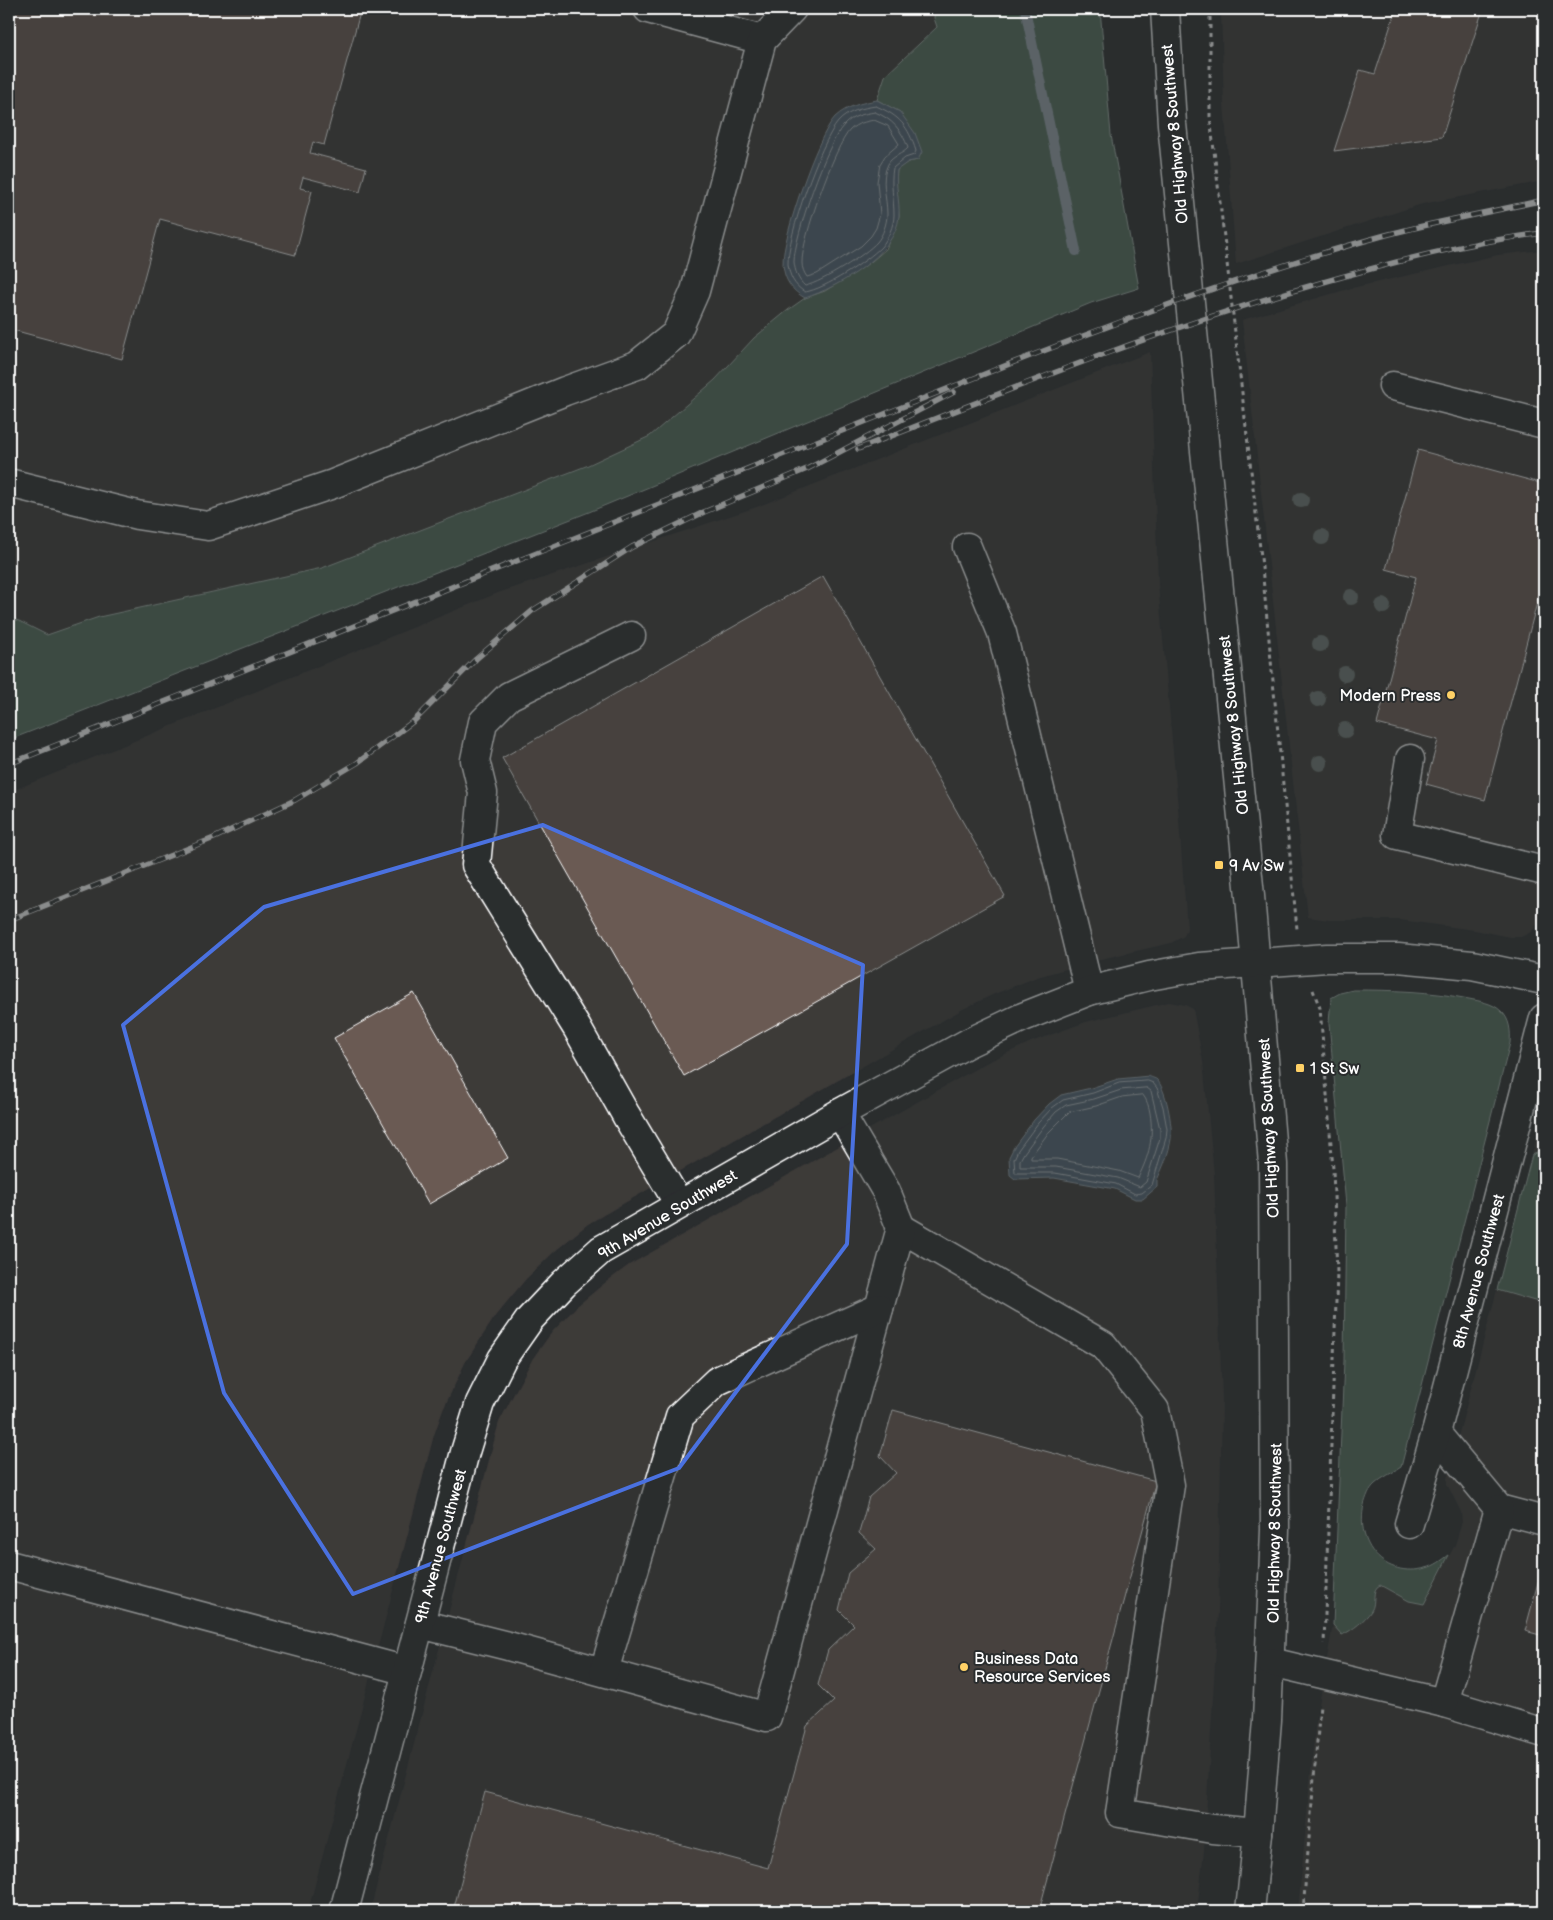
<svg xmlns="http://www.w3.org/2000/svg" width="1553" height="1920" font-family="'Balsamiq Sans',sans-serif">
<rect width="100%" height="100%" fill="#2a2d2e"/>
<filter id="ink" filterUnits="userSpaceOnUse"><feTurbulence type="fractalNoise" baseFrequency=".02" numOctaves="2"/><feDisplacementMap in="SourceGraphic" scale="10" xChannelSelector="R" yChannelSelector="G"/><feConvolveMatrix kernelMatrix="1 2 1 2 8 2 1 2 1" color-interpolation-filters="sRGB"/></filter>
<g filter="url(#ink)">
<g fill="#3d3a39">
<polygon points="9,9 935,9 934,18 937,26 885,76 877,100 856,104 834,118 824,135 800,190 796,293 805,298 754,338 715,380 650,437 586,466 322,568 99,617 47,635 19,621 9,618"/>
<polygon points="1221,9 1544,9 1544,181 1422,204 1236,264 1224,102"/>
<polygon points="1544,250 1544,904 1539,922 1531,932 1521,937 1511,937 1475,930 1400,920 1329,920 1308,917 1242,320 1352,288 1498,255"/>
<polygon points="1150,352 1158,584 1178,808 1187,929 1184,936 1171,943 1105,958 1037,977 992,995 961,1010 588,1224 554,1252 526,1279 496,1315 465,1363 443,1410 434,1435 308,1911 9,1911 9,792 498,593 754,508"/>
<polygon points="1169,1002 1185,1005 1193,1009 1203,1062 1214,1175 1222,1400 1218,1612 1204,1850 1197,1911 370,1911 499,1422 533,1358 552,1332 577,1306 606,1282 629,1265 986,1063 1031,1042 1086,1022"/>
<polygon points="1544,1108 1544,1150 1532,1155"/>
<polygon points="1497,1290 1538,1302 1544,1302 1544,1911 1298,1911 1315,1728 1333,1625 1342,1635 1374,1601 1374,1591 1376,1587 1381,1585 1409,1601 1424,1604 1455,1545 1462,1522 1461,1512 1447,1484 1447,1479"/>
</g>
<g fill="#526d5c" stroke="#a8b6ae">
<polygon points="935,9 1100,9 1111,135 1139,288 1091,303 589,512 9,740 9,618 19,621 47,635 99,617 322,568 586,466 650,436 715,380 754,338 788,310 805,298 825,291 872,261 886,249 899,216 896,181 897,169 908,162 918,160 900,112 877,100 885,76 937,27 934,18"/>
<path d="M 1353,990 C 1392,990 1430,991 1469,999 C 1479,1001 1493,1003 1501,1011 C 1510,1019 1511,1032 1510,1043 L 1401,1467 C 1393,1473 1382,1477 1375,1484 C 1369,1489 1366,1498 1364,1505 C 1355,1544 1384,1579 1426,1568 C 1435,1566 1442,1560 1449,1555 L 1424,1604 L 1409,1601 L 1380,1585 C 1370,1590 1377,1602 1371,1611 C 1365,1620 1353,1630 1342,1635 L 1333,1625 L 1344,1361 L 1346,1205 L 1329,1023 L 1331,998 L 1340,993 Z"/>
<polygon points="1544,1150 1544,1302 1538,1302 1497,1290 1532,1155"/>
</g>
<g fill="#526575" stroke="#97a3ac">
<path d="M 877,100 L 900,112 L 915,133 L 922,152 L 918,160 L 908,162 L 897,170 C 895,187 900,200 899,216 C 896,255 838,287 805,298 C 792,291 784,280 783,264 C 782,238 817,136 835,117 C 847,106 861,103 877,100 Z"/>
<path d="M 1149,1076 C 1150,1077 1156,1079 1156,1079 C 1166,1087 1173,1127 1171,1139 C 1169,1153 1163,1167 1157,1180 L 1157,1187 L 1143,1199 L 1135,1199 L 1115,1189 L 1054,1178 L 1015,1179 L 1010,1175 L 1009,1157 L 1014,1147 L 1034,1120 L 1049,1104 L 1061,1095 L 1091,1088 L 1118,1079 Z"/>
</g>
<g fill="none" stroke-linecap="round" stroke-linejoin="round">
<g stroke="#bac1c8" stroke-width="1">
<path d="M 876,106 C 900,116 908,126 916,151 L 914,155 L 905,158 L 893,168 C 890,184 894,199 894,215 C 894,225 888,239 881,247 C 866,262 825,289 805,292 C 794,286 789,275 788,264 C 787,237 820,143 838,122 C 848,111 862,108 876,106 Z"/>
<path d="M 875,112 C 892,119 902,130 908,148 C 903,154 892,156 888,164 C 880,179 887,198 887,214 C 887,223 883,235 877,242 C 865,255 823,282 805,286 C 798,280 795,271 794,262 C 794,237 827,142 844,125 C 852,116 863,114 875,112 Z"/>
<path d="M 874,120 L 888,126 L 899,144 L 885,156 L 880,164 L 877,182 L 880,214 L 876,228 L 871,236 L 861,246 L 817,274 L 807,277 C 804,273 802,268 802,263 C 801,241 835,145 850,130 C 857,123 865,122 874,120 Z"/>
<polygon points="1148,1081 1153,1083 1157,1088 1163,1107 1167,1129 1166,1138 1152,1185 1142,1193 1135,1194 1116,1184 1055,1173 1015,1173 1014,1159 1018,1150 1038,1123 1052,1108 1063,1100 1093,1093 1119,1083"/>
<polygon points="1147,1088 1151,1091 1160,1129 1160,1138 1146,1182 1140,1187 1118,1178 1056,1167 1020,1167 1020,1160 1024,1153 1043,1127 1056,1112 1066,1105 1094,1099 1121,1090"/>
<path d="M 1143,1095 C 1147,1100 1149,1107 1150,1113 C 1154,1138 1149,1156 1138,1178 L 1119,1171 L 1057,1159 L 1031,1159 L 1031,1156 L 1049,1132 L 1069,1112 L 1096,1106 L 1122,1097 Z"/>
</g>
<polyline stroke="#97a3ac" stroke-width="10" points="1025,9 1076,251"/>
</g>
<g fill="#6a5a52" stroke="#fff">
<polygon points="9,9 361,9 324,145 313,142 310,153 366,168 360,192 303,177 300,188 312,191 295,255 160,219 122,359 9,329"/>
<polygon points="1396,9 1483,9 1442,137 1334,151 1360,70 1375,74"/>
<polygon points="1418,450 1544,484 1544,576 1485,800 1426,784 1438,740 1377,724 1416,577 1386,569"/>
<polygon points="823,576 1005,896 684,1076 502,758"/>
<polygon points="414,993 508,1158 429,1204 334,1038"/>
<polygon points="893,1410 1156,1481 1039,1911 453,1911 485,1792 768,1868 807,1726 834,1701 818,1685 828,1650 854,1625 839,1610 848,1573 876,1549 859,1533 869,1497 896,1473 880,1456"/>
<polygon points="1544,1458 1544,1483 1538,1482"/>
<polygon points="1544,1560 1544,1636 1525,1631"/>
</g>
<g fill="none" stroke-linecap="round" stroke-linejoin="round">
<defs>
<g id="minor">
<polyline points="648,9 762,40"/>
<polyline points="1165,9 1172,124 1250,896 1273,1164 1275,1530 1267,1720 1258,1833 1250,1911"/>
<polyline points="1393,386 1544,424"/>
<polyline points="9,483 137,515 208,526 333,484 565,391 637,365 676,334 695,291 762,40 792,9"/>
<polyline points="967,547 1002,633 1089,991"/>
<polyline points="631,636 509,696 483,722 475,760 483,793 476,865 577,1028 626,1115 679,1204"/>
<polyline points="1410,759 1397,835 1544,871"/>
<polyline points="901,1228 1103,1345 1155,1410 1170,1485 1120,1813 1213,1829 1258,1833"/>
<polyline points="1436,1433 1499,1509 1544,1521"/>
<polyline points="1409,1524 1436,1433 1544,1018"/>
<polyline points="9,1565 407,1671"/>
<polyline points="420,1624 508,1646 767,1717 901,1228 886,1191 840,1113"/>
<polyline points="1271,1662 1444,1703 1544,1733"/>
<polyline points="604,1671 680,1416 717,1381 879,1308"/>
<polyline points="1444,1703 1499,1509"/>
<polyline points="344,1911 465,1452 480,1403 502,1359 530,1319 564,1283 601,1250 840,1113 968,1043 1023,1017 1089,991 1149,976 1199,967 1327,958 1398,958 1472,965 1544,980"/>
</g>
</defs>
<use href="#minor" stroke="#fff" stroke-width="31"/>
<g stroke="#fff" stroke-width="3" stroke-dasharray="4 4" stroke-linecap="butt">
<polyline points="1210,9 1210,116 1261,557 1297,929"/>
<polyline points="1313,990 1320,1008 1333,1169 1337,1273 1324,1644"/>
<polyline points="1303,1911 1320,1705"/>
</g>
<use href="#minor" stroke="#2a2d2e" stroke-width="28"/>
<defs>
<g id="rail">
<path d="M 858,449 C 1011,389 1162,328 1320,283 C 1394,262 1468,242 1544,233"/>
<path d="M 9,764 L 1012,363 C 1134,316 1256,271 1382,236 C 1435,222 1490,212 1544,200"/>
<polyline points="9,920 214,838 295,800 357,763 415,720 476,659 532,611 632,547 704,512 807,469 954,392"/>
</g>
</defs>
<use href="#rail" stroke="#fff" stroke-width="5.5"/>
<use href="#rail" stroke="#2a2d2e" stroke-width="4" stroke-dasharray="11" stroke-linecap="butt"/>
</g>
<g fill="#6f7874">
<circle cx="1301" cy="500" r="8"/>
<circle cx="1322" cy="537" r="8"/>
<circle cx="1351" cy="597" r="8"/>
<circle cx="1383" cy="606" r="8"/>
<circle cx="1320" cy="644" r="8"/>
<circle cx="1345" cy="674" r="8"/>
<circle cx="1318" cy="699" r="8"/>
<circle cx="1345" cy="730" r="8"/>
<circle cx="1320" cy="763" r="8"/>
</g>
</g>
<path d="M0 0H1553V1920H0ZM 543,825 L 863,965 L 847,1244 L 679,1468 L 353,1594 L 224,1393 L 123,1025 L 264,907 Z" fill="#2a2d2e" fill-opacity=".55" fill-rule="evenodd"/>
<path fill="none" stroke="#4a71e0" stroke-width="4" stroke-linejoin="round" d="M 543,825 L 863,965 L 847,1244 L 679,1468 L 353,1594 L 224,1393 L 123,1025 L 264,907 Z"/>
<g fill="#ffd166" stroke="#2a2d2e" stroke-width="2">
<circle cx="1451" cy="695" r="5"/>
<rect x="1214" y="860" width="10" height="10" rx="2.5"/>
<rect x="1295" y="1063" width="10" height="10" rx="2.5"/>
<circle cx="964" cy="1667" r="5"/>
</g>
<g text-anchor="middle" stroke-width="4" stroke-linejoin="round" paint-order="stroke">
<g font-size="16" fill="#fff" stroke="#2a2d2e">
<text transform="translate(1174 134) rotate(-95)" y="6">Old Highway 8 Southwest</text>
<text transform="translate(1233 725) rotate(-96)" y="6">Old Highway 8 Southwest</text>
<text transform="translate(1268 1128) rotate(-93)" y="6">Old Highway 8 Southwest</text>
<text transform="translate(667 1214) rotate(-31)" y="6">9th Avenue Southwest</text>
<text transform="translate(1478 1271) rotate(-75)" y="6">8th Avenue Southwest</text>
<text transform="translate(1274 1533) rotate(-89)" y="6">Old Highway 8 Southwest</text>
<text transform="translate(440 1546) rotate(-75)" y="6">9th Avenue Southwest</text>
</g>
<g font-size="16" fill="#fff" stroke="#2a2d2e" text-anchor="start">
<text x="1441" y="701" text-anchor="end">Modern Press</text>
<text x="1229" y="871">9 Av Sw</text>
<text x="1310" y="1074">1 St Sw</text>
<text x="974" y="1664">Business Data<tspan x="974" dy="18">Resource Services</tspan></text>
</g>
</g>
<rect width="1553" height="1920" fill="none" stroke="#2a2d2e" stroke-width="30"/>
<rect x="15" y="15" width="1523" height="1890" fill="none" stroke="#fff" stroke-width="2" filter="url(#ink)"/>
</svg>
